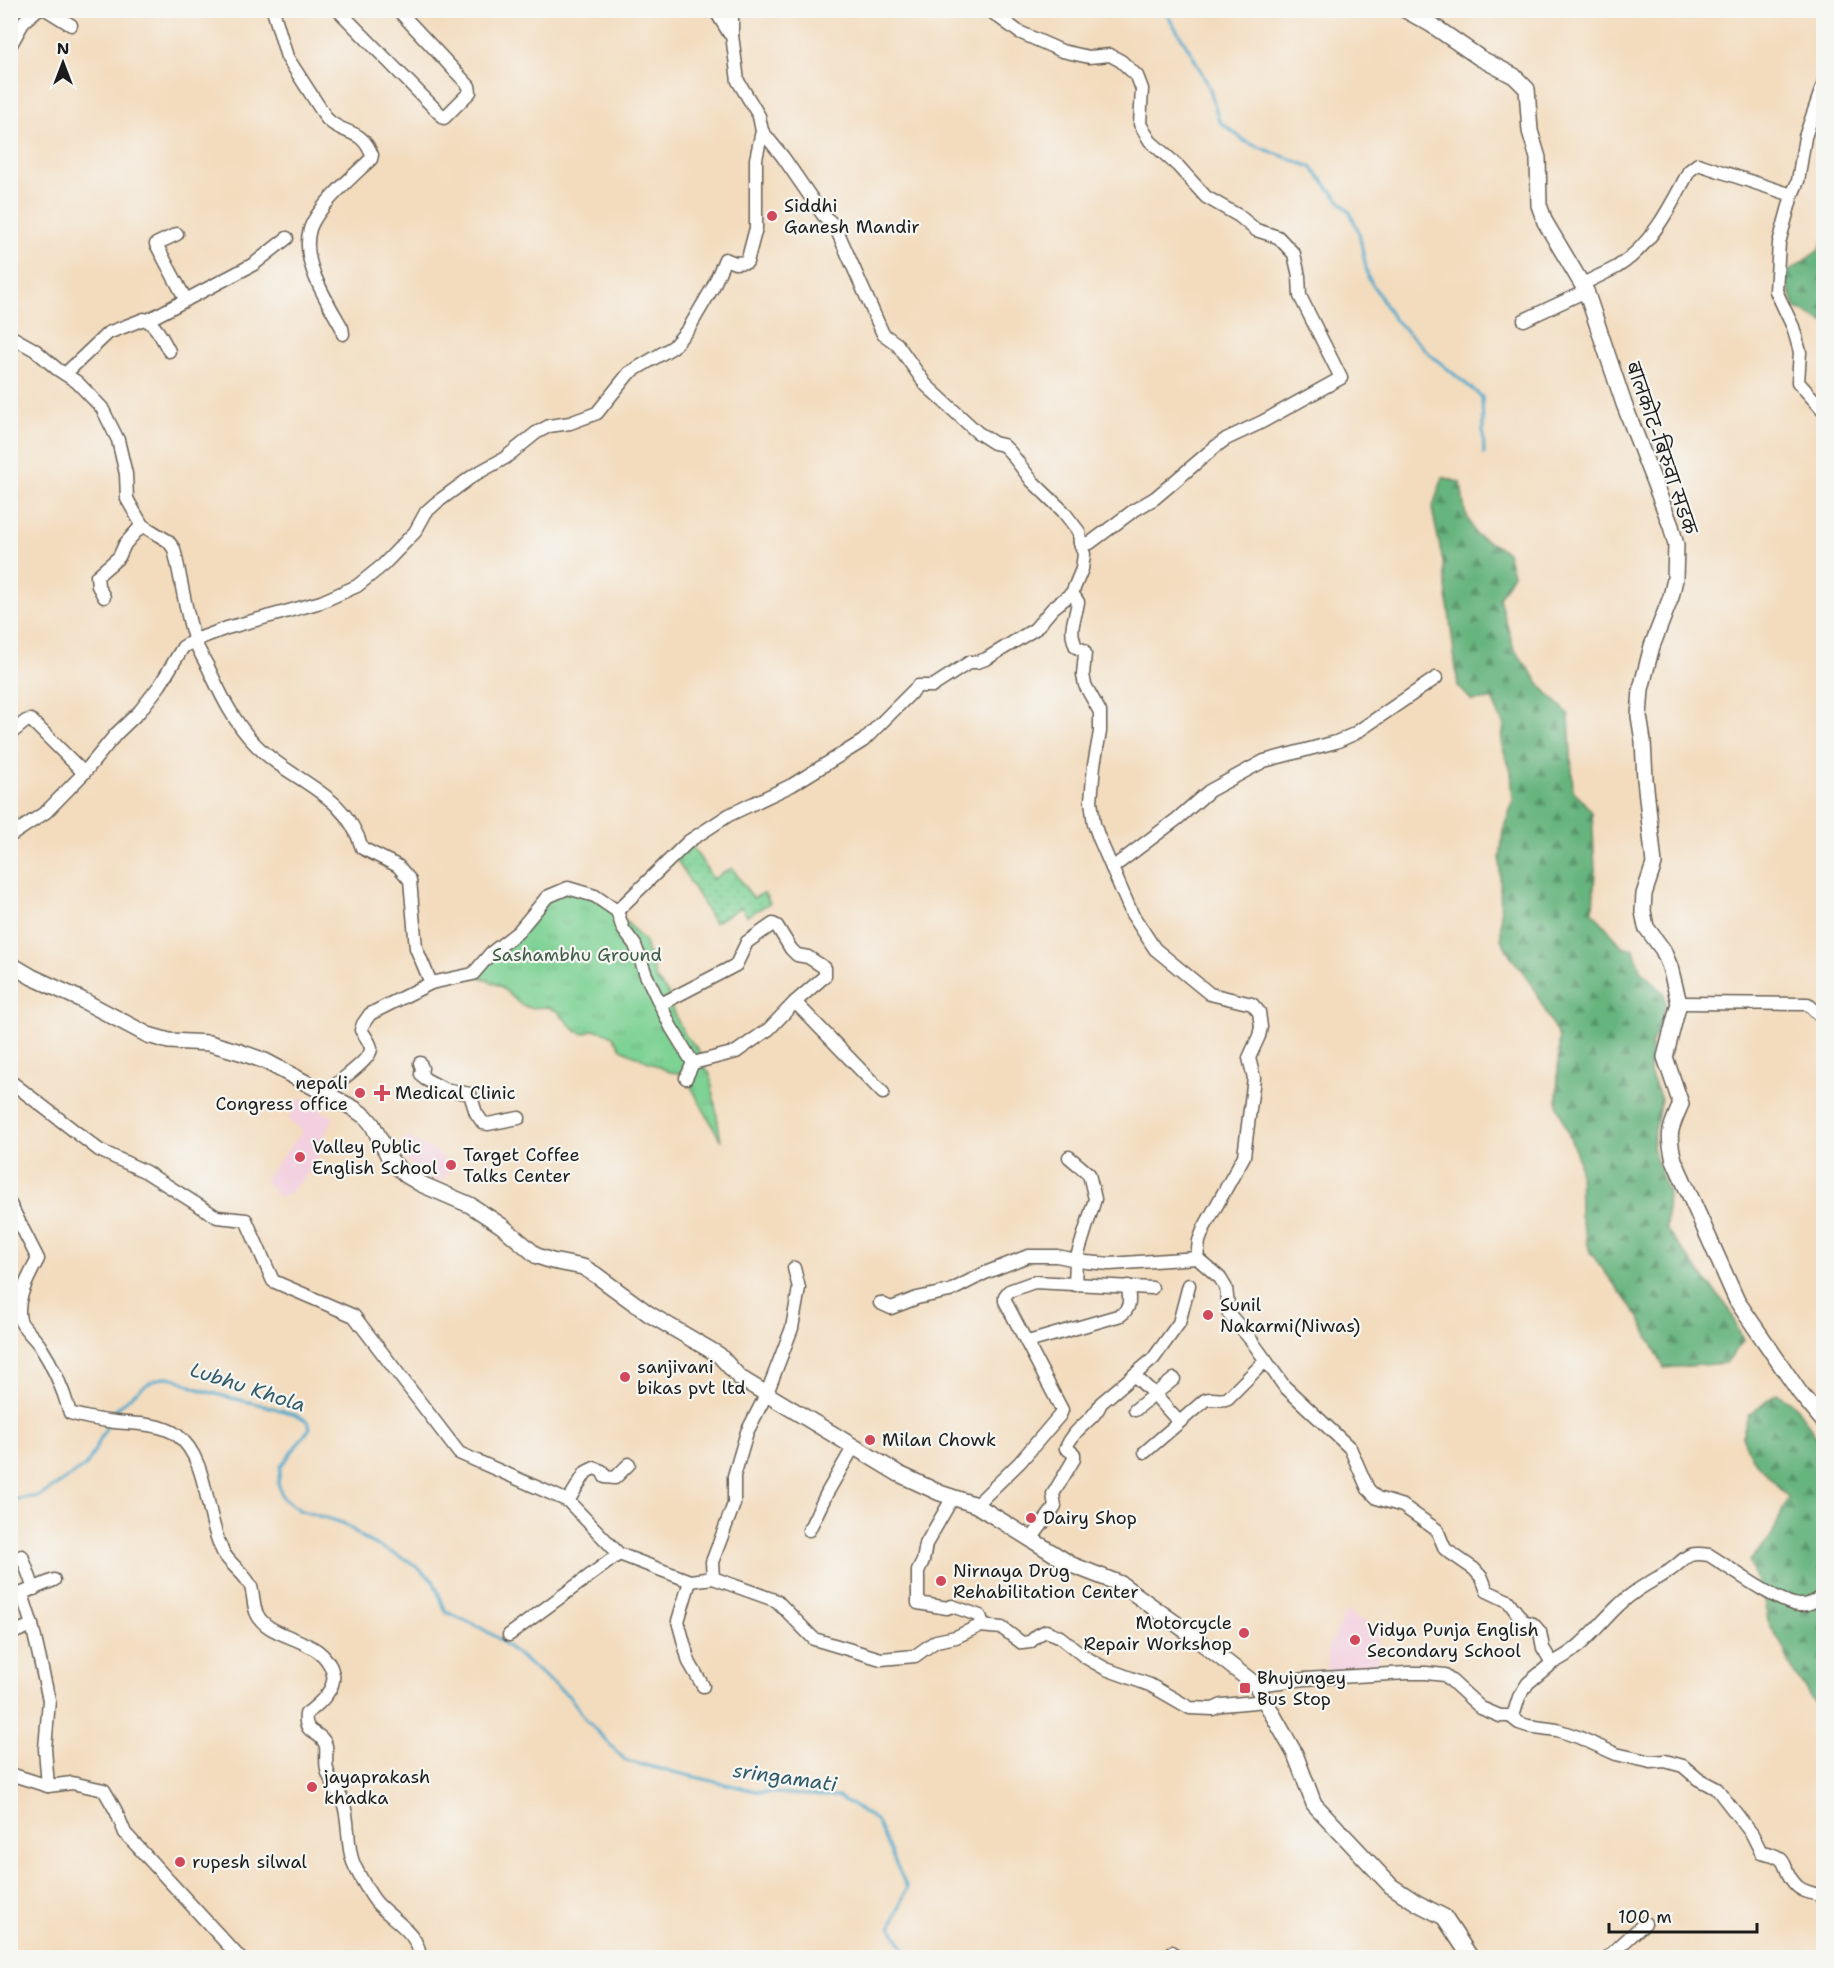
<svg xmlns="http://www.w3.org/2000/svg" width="1834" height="1968" font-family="'Shantell Sans','Playpen Sans Deva',sans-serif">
<defs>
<pattern id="forest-firs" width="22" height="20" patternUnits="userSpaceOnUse" patternTransform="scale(1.5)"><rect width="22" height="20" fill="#66b47e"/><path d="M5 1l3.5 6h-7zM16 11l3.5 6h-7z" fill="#539266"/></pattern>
<pattern id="park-tufts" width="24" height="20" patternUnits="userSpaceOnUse" patternTransform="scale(1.5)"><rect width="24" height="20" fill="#7ed294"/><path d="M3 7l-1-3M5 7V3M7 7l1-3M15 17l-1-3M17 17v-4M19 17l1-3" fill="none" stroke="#6cb47f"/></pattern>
<pattern id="garden-dots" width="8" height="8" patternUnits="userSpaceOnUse" patternTransform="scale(1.5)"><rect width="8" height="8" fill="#7ed294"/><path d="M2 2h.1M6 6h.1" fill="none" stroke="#6cb47f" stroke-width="1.8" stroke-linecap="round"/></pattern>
</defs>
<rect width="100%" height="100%" fill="#f6f6f2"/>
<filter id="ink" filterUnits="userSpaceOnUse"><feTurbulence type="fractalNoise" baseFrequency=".0167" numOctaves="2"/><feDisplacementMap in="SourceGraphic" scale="12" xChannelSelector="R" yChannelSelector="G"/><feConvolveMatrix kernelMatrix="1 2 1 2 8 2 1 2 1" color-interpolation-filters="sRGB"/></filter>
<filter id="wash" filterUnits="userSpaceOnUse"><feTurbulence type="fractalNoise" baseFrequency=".008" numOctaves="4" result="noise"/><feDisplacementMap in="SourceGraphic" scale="24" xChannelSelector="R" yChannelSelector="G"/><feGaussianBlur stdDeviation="1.35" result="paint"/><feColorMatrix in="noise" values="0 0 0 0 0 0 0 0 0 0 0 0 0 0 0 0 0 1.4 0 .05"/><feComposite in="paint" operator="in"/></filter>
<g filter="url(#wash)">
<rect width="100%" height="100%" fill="#f3dcbe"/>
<g fill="#f3cfdf">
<polygon points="300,1098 334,1118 322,1139 324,1144 311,1170 288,1194 279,1198 264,1180 303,1131 288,1120"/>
<polygon points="407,1137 438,1153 452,1169 440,1182 416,1169 395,1151"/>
<polygon points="1346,1611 1378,1630 1378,1661 1382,1674 1327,1672 1328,1650"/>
</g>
<g fill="url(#forest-firs)" stroke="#41684d" stroke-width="1.5">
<polygon points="1823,240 1824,322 1823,322 1795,307 1784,275 1819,250"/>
<polygon points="1443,477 1461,483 1465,512 1476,535 1507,552 1513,574 1499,598 1514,649 1542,687 1569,715 1573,790 1592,812 1595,870 1593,912 1622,946 1634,949 1640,970 1664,993 1666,1005 1663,1017 1651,1045 1650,1073 1661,1099 1652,1147 1668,1193 1666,1229 1700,1273 1730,1310 1743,1341 1726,1363 1664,1368 1638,1316 1590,1252 1580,1215 1579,1161 1557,1104 1559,1038 1531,983 1510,955 1501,939 1500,861 1503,830 1513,802 1511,771 1501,743 1504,726 1492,699 1472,701 1458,686 1443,562 1432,509"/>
<polygon points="1777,1393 1795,1405 1823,1446 1823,1718 1816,1705 1794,1673 1780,1641 1769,1625 1764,1601 1749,1562 1772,1536 1788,1497 1751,1457 1742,1436 1748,1416"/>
</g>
<polygon fill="url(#park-tufts)" stroke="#4d7758" stroke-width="1.5" points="568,888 613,907 645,942 647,951 652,959 655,978 671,997 672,1009 685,1035 696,1047 702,1057 705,1068 710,1074 721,1141 686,1078 678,1073 670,1072 621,1049 613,1036 602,1031 593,1030 584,1034 576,1031 557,1011 547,1007 530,1008 520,1004 500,986 473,974 547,897"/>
<polygon fill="url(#garden-dots)" stroke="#4d7758" stroke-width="1.5" points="689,841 713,879 732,868 753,898 764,893 770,903 747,916 741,907 714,923 674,855"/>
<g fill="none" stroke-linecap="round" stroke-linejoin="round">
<g stroke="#4ca7ca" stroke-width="3">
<polyline points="1164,10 1192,54 1210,89 1219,121 1246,142 1311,167 1351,214 1359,233 1368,277 1393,318 1433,357 1482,397 1484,454"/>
<path d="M 110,1417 L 111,1414 C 127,1401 145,1379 168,1377 C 176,1377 186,1384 193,1387 C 231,1401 273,1403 308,1421 L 310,1428 L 281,1466 L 278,1483 L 283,1498 L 299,1510 L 343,1523 L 368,1541 L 409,1561 L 433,1580 L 446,1612 L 476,1625 L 496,1637 L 570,1697 L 587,1721 L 626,1761 L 760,1792 L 839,1797 L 876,1820 L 907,1888 L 891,1927 L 911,1958"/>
<polyline points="10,1500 40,1496 87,1465 108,1424"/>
</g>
</g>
</g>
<g filter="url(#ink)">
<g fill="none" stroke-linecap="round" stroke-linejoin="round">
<defs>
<g id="minor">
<polyline points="47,10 71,25"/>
<path d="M 273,10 L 287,57 L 327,119 C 344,136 361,127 372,155 L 371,159 C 354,175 317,207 310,229 C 300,261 327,301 342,328 L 343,334"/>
<polyline points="338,10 444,118 470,92 469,86 398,10"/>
<polyline points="715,10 729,33 732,35"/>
<polyline points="10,46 24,21 37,10"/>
<polyline points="762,131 783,157 823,215 835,226 883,334 897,344 926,385 977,432 994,443 1003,445 1010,452 1032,481 1063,511 1079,532 1080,543"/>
<polyline points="1792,195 1779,243 1776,291 1793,327 1800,352 1798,382 1824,411"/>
<polyline points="177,234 156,244 186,300"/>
<path d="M 1583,284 C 1594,278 1606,273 1617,267 C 1651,246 1671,206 1689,171 L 1698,164 L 1792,195 L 1798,181 L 1805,137 L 1824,82"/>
<polyline points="148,320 254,264 287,238"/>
<polyline points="1524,320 1586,291"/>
<path d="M 10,336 L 35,350 L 57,369 L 77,382 L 102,408 L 118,440 L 126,474 L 127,499 L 142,525 L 168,541 L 174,549 C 181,578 185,609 194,638 C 197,648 203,658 208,667 C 221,695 234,723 256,745 C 293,783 345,791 362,848 L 398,866 L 410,880 L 416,948 L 431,983 L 370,1014 L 363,1024 L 361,1030 C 365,1036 370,1042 371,1048 C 372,1060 336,1082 327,1093"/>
<path d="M 65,374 L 108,333 L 144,319 C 156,324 163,340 169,351"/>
<path d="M 1072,593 L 1078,602 C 1075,621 1068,628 1076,647 L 1083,650 L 1085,653 L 1083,675 L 1085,685 L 1100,712 L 1100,732 L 1094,765 L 1091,801 L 1094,824 L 1099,838 L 1132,914 L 1155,949 L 1210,994 L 1252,1004 L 1259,1012 L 1261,1027 L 1259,1036 L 1249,1058 L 1254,1078 L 1244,1156 L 1204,1228 L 1199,1241 L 1197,1258 L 1220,1278 L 1226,1288 L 1229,1314 L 1251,1340 L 1284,1386 L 1350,1448 L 1368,1489 L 1377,1498 L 1403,1506 L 1437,1530 L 1445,1549 L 1474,1569 L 1482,1578 L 1487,1591 L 1508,1601 L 1523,1621 L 1533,1624 L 1540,1632 L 1543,1648 L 1552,1663 C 1581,1650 1597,1626 1619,1605 C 1634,1590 1651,1582 1669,1571 C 1687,1559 1684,1551 1709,1555 C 1729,1567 1779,1604 1799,1605 C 1808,1606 1817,1600 1824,1594"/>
<polyline points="104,597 98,586 97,576 119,557 125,544 142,525"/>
<polyline points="10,734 26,721 31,720 84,773"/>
<polyline points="10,836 46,812 84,773 116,734 139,712 160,685 183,647 195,640 227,628 321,602 357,586 383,565 415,532 426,512 436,503 474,475 505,458 536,433 549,426 570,423 597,413 629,373 673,347 689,328 713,287 725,259 735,263 747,262 756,228 756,159 762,131 759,116 738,81 732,35 732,10"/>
<polyline points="1112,868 1177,819 1209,791 1264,761 1336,742 1354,734 1436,678"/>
<polyline points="617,911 623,929 635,945 646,975 671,1027 693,1063 686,1078"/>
<polyline points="431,983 473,974 491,953 518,932 547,897 568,888 595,896 617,911 689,841 729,815 792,785 863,741 918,686 933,686 970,662 977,662 986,659 1035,629 1053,608 1072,593 1082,569 1084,554 1080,543 1090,543 1133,511 1155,498 1215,447 1226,439 1262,422 1341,378 1300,296 1299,276 1294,254 1278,237 1256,230 1239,216 1206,197 1178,166 1150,141 1140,124 1142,89 1137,76 1121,61 1110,55 1089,57 1062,51 1019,32 989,10"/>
<polyline points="795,1002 883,1093"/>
<polyline points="1679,1003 1808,1004 1824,1020"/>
<polyline points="661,1004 736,965 747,942 773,924 777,926 791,949 797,955 808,957 825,968 825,976 795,1002 769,1029 736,1052 693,1063"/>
<polyline points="420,1063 422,1068 421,1074 425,1079 444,1089 470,1094 476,1113 483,1123 488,1124 519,1118"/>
<polyline points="10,1081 99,1150 146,1172 217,1217 246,1220 273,1281 354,1316 459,1453 568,1501 619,1554 690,1581 713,1578 777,1601 814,1639 881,1659 915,1656 936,1641 956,1637 979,1626 1002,1628 1022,1643 1030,1642 1038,1635 1046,1631 1060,1637 1085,1657 1106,1669 1150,1685 1190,1708 1213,1709 1222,1705 1266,1701"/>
<polyline points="1069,1157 1089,1174 1095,1199 1076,1260 1075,1285"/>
<path d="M 10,1204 L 38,1259 C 29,1276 15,1300 20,1320 C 22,1327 36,1339 40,1346 C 54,1367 63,1389 70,1413 C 85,1418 99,1420 115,1422 C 133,1424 161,1423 177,1435 C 209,1459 205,1517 223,1552 C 230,1565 246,1574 251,1587 C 254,1596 253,1606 257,1614 C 269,1641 325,1636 333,1674 C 336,1689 318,1705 306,1714 C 303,1736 322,1730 326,1746 C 327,1754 325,1762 327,1769 C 329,1781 339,1791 343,1802 C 350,1821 346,1843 353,1862 C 357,1872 369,1893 376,1902 C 392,1920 419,1932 420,1958"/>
<polyline points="880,1303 891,1308 917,1298 950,1291 985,1273 1028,1256 1057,1256 1086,1262 1110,1264 1197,1258"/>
<path d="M 1028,1342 L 1121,1315 C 1132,1307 1129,1299 1128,1286"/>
<polyline points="1134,1375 1154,1394 1179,1422"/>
<polyline points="1135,1410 1174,1379"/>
<path d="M 1145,1452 L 1205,1400 C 1213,1397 1221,1402 1228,1398 L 1266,1360"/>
<polyline points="953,1497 926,1544 923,1561 918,1571 918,1603 947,1608 952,1606 980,1616 984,1626"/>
<polyline points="568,1501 586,1472 594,1468 602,1471 605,1477 615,1478 629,1464"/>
<polyline points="976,1505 1020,1462 1060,1415 1062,1410 1005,1301 1005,1296 1009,1291 1034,1282 1152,1288"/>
<polyline points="809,1530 827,1493 854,1446"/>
<path d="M 1031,1539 L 1055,1507 L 1053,1494 L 1074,1459 L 1074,1454 L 1066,1448 C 1075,1426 1094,1421 1101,1403 L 1153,1359 L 1179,1323 L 1189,1285"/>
<polyline points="10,1560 22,1556 34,1589"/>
<polyline points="713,1578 712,1562 734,1504 734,1476 747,1432 767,1393 792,1328 799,1288 794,1268"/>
<polyline points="690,1581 678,1621 689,1662 703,1686"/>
<polyline points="22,1594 32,1625 49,1700 45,1749 48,1786"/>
<polyline points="10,1598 54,1580"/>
<polyline points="10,1634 32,1625"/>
<polyline points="509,1635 619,1554"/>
<polyline points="1256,1685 1305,1679 1407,1673 1426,1673 1445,1675 1481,1708 1500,1716 1510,1716 1514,1713 1519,1697 1528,1683 1552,1663"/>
<path d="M 1510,1716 L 1519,1723 L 1528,1726 L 1557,1730 L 1578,1737 L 1616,1754 L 1651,1762 L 1665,1761 L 1683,1766 L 1698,1779 L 1717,1789 L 1752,1834 L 1761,1852 C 1795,1858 1778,1868 1797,1886 C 1803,1892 1815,1894 1824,1896"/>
<polyline points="10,1774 48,1786 72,1783 104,1790 116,1811 125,1833 240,1958"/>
<polyline points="1172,1952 1176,1958"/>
<polyline points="1607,1958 1645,1923"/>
</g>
<g id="major">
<path d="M 1405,10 L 1432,25 L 1480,58 L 1514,76 L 1527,89 L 1530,131 L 1538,158 L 1539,205 L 1545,222 L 1586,291 L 1624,404 L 1671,526 L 1676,545 L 1675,579 L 1671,597 L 1652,646 L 1641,689 L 1639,716 L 1643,741 L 1645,779 L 1654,864 L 1644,894 L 1643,911 L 1646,927 L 1663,950 L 1670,967 L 1679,1003 L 1665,1057 L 1681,1104 C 1670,1129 1667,1133 1674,1160 L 1737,1301 L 1800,1393 L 1824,1422"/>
<polyline points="10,964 32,977 80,999 148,1035 169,1041 209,1043 240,1052 265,1061 353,1108 366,1117 372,1124 391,1161 406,1175 421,1184 470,1205 502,1226 537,1256 552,1261 583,1267 596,1275 649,1314 719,1355 740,1378 899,1474 940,1493 976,1505 1072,1565 1121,1584 1189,1633 1256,1685 1295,1754 1314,1804 1391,1886 1417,1903 1444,1917 1471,1958"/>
</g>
</defs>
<use href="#minor" stroke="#675f55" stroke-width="15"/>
<use href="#major" stroke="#675f55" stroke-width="18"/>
<use href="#minor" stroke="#fff" stroke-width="12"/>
<use href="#major" stroke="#fff" stroke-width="15"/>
</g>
</g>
<g fill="#d1495b" stroke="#f6f6f2" stroke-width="2">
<circle cx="772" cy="216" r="6"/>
<circle cx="360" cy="1093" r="6"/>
<path d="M379 1084h6v6h6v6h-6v6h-6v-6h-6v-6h6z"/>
<circle cx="300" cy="1157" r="6"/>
<circle cx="451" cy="1165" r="6"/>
<circle cx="1208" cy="1315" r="6"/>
<circle cx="625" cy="1377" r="6"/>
<circle cx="870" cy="1440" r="6"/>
<circle cx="1031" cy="1518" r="6"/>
<circle cx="941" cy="1581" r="6"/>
<circle cx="1244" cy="1633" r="6"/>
<circle cx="1355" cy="1640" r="6"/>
<rect x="1239" y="1682" width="12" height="12" rx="3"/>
<circle cx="312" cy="1787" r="6"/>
<circle cx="180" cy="1862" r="6"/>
</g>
<g text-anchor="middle" stroke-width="4.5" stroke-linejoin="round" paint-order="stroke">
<g font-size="18" fill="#1c1c1c" stroke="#f6f6f2" text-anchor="start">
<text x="784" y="212">Siddhi<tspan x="784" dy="21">Ganesh Mandir</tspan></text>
<text x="348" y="1089" text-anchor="end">nepali<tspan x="348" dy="21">Congress office</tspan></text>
<text x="395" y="1099">Medical Clinic</text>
<text x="312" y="1153">Valley Public<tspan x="312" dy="21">English School</tspan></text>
<text x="463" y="1161">Target Coffee<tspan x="463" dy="21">Talks Center</tspan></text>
<text x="1220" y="1311">Sunil<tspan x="1220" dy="21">Nakarmi(Niwas)</tspan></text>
<text x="637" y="1373">sanjivani<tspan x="637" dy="21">bikas pvt ltd</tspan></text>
<text x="882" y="1446">Milan Chowk</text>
<text x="1043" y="1524">Dairy Shop</text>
<text x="953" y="1577">Nirnaya Drug<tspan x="953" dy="21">Rehabilitation Center</tspan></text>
<text x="1232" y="1629" text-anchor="end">Motorcycle<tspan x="1232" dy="21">Repair Workshop</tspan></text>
<text x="1367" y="1636">Vidya Punja English<tspan x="1367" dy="21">Secondary School</tspan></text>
<text x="1257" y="1684">Bhujungey<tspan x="1257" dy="21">Bus Stop</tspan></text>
<text x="324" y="1783">jayaprakash<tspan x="324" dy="21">khadka</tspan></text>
<text x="192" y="1868">rupesh silwal</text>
</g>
<g font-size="18" fill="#1c1c1c" stroke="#f6f6f2">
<text transform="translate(1661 448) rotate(71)" y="6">बालकोट-बिरुवा सडक</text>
</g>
<g font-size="18" fill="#3e5c46" stroke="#f6f6f2">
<text x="577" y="961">Sashambhu Ground</text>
</g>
<g font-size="20" font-style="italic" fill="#325b6a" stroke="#f6f6f2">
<text transform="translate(248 1387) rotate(18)" y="7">Lubhu Khola</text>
<text transform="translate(785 1777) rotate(8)" y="7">sringamati</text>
</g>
</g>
<rect width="1834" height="1968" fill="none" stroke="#f6f6f2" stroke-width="36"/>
<g transform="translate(63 63)" stroke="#f6f6f2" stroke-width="4.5" paint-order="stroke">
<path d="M0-4.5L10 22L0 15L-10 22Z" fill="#1c1c1c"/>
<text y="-9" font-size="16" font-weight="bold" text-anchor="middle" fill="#1c1c1c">N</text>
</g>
<path d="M1609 1923v9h148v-9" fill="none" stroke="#1c1c1c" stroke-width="3"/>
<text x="1618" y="1923" font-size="18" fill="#1c1c1c" stroke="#f6f6f2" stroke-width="4.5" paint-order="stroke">100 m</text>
</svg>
